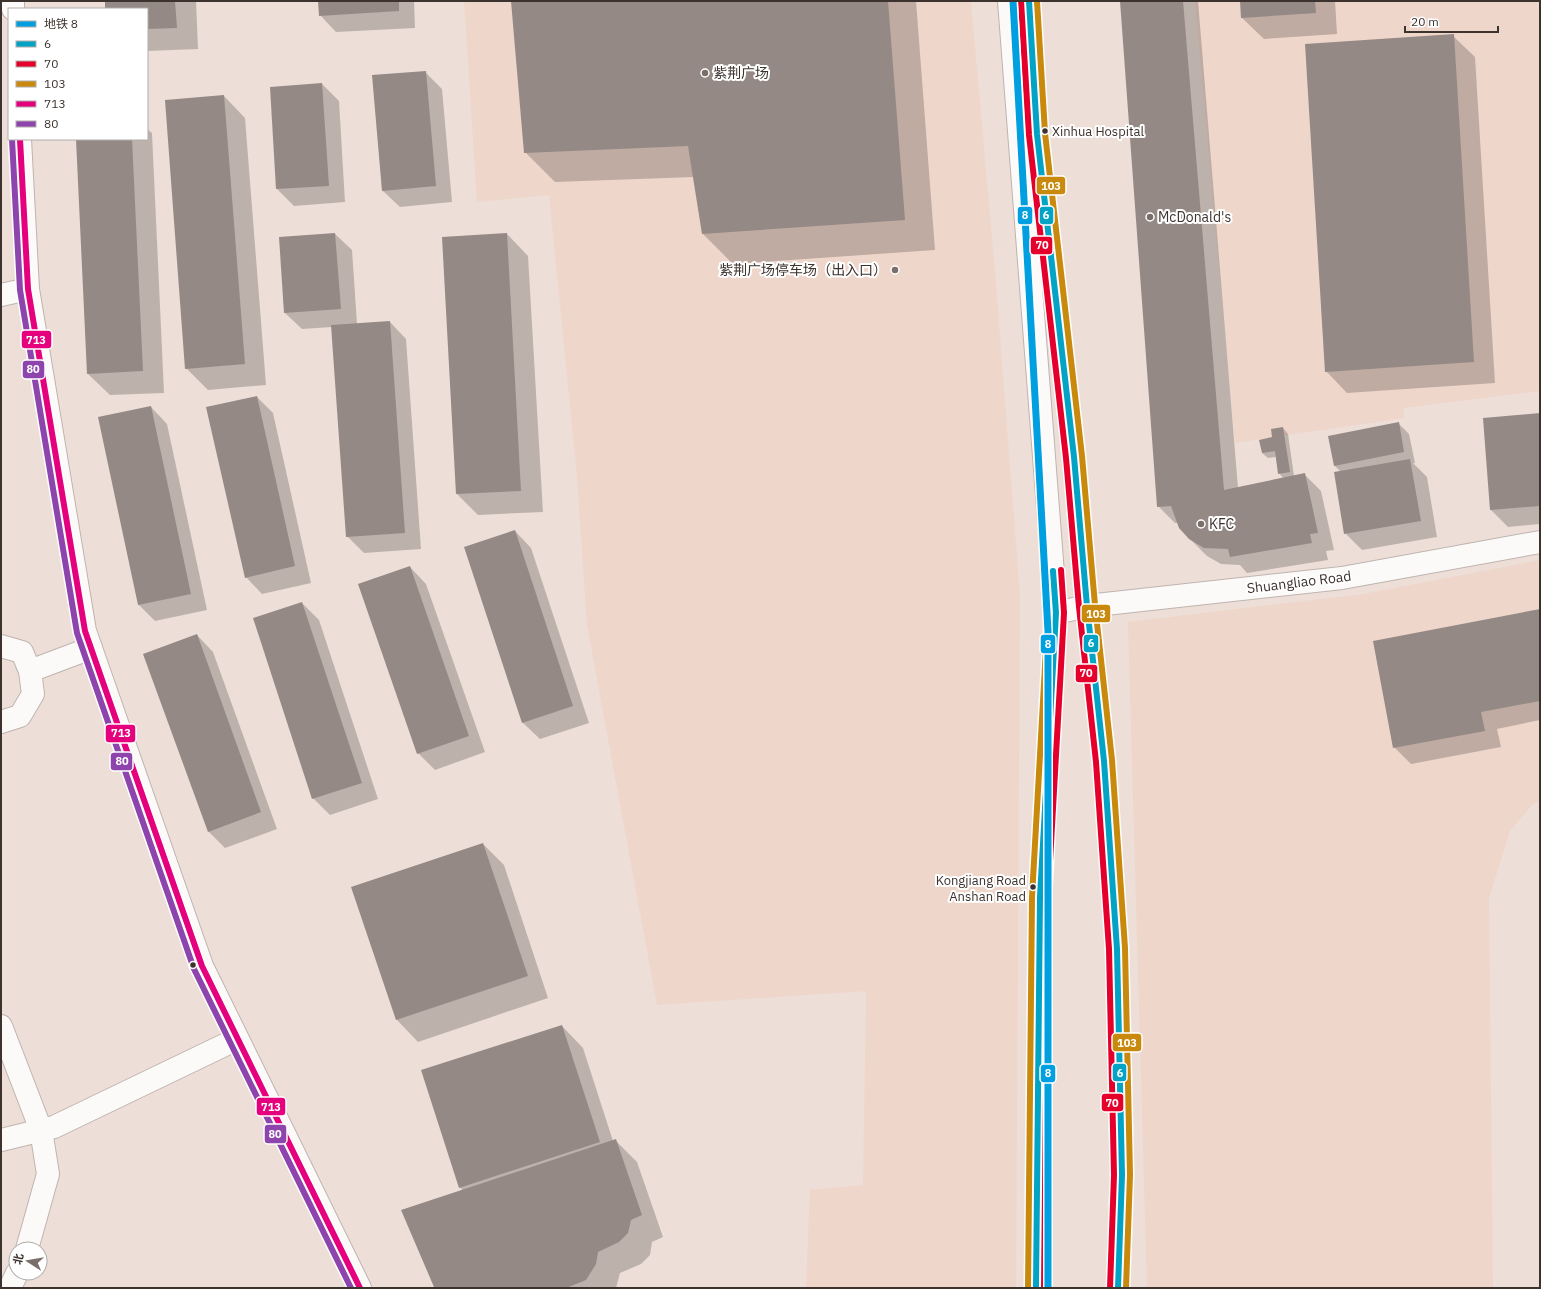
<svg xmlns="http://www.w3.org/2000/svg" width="1541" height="1289" font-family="'IBM Plex Sans','Noto Sans SC',sans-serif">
<rect width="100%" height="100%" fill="#edded8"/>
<g fill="#efd6cb">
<polygon points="464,1 971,1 995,272 1020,596 1016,1288 806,1288 810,1190 863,1185 866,991 657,1005 587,625 577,477 549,195 477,202"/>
<polygon points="1195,1 1540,1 1540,391 1404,408 1404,418 1235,443"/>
<polygon points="1540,560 1540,801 1532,805 1510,831 1489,898 1493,1288 1147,1288 1128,622 1363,594"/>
</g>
<g fill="#0003">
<polygon points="106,1 196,1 198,49 147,51 147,9 106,9"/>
<polygon points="319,1 414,1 415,28 336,32 320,15"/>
<polygon points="512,1 916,1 935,250 733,264 703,234 694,177 555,182 525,152"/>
<polygon points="1121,1 1198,1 1238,488 1284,479 1279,473 1276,457 1268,458 1262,453 1283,428 1288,434 1294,476 1304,474 1321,491 1334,550 1326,551 1328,560 1247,573 1240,565 1221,564 1207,556 1190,539 1178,523 1175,523 1158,506"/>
<polygon points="1241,1 1335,1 1337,34 1264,39 1242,18"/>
<polygon points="1453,36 1475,57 1495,383 1347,393 1326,371"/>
<polygon points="425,72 442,89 452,202 400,207 383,191"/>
<polygon points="322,84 339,101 345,202 294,206 277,189 271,88"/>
<polygon points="224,96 245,118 266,385 208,390 186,368"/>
<polygon points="147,129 152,133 164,393 110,395 88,374 77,139 147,139"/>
<polygon points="335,234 352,250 357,324 390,322 406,339 421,549 364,553 347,536 332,327 302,329 285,313"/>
<polygon points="507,234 528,256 543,512 478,515 457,494"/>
<polygon points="257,397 273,413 311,583 262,594 246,577"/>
<polygon points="151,407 167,424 207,610 155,621 139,605 99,418"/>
<polygon points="1540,414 1540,524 1508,527 1491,510 1484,419"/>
<polygon points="1398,423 1409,434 1415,463 1413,463 1427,477 1437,537 1362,550 1345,533 1341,472 1335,466 1329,437"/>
<polygon points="515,531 531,548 589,723 540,739 523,723 465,548"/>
<polygon points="410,567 426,584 485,752 435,770 418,753"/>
<polygon points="302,603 319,620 378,799 330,815 313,798"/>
<polygon points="1540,610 1540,720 1497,729 1501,747 1411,764 1394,747"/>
<polygon points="197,635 213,652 277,829 225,848 209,832"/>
<polygon points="483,844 504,865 548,998 418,1042 397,1020 352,888"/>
<polygon points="562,1026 583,1048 613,1141 616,1141 637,1162 663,1237 652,1242 650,1255 641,1264 620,1273 616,1288 437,1288 435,1286 463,1191 460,1187"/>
</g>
<g fill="#948985">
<polygon points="105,1 175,1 177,28 147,29 147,9 105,9"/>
<polygon points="318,1 399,1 399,11 319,16"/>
<polygon points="511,1 888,1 905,220 702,234 688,146 524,153"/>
<polygon points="1120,1 1183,1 1224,490 1305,473 1318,533 1310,534 1312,543 1230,557 1228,549 1204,548 1189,539 1179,528 1171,506 1157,507"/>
<polygon points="1240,1 1315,1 1316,13 1241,18"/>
<polygon points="1454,34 1474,362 1325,372 1305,44"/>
<polygon points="426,71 436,186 382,191 372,75"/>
<polygon points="322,83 329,186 276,189 270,87"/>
<polygon points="224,95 245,364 185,369 165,100"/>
<polygon points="76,139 132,139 143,371 87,374"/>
<polygon points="335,233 341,309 284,313 279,237"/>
<polygon points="507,233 521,491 456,494 442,237"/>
<polygon points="390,321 405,533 346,537 331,325"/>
<polygon points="257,396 295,566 245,578 206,407"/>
<polygon points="151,406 191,594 138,605 98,417"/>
<polygon points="1540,413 1540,506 1490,510 1483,418"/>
<polygon points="1399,422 1404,452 1334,466 1328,436"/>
<polygon points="1283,427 1290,472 1278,474 1275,451 1262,453 1259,440 1272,437 1271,429"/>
<polygon points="1410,459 1421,521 1344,534 1334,472"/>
<polygon points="515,530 573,706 522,723 464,547"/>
<polygon points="410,566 469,736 417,754 358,584"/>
<polygon points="302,602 362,783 312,799 253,618"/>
<polygon points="1540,609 1540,701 1481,712 1485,731 1393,748 1373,641"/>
<polygon points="197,634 261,812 208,832 143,654"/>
<polygon points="483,843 528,976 396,1020 351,887"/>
<polygon points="562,1025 600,1142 459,1188 421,1070"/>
<polygon points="616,1139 642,1215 631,1220 628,1233 619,1242 598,1252 596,1264 586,1280 566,1288 437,1288 434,1287 401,1210"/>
</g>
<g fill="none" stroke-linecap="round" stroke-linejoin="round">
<defs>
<g id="minor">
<polyline points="13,1 13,9"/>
<polyline points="20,139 28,289 85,631 202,966 360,1288"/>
<polyline points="1,295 28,289"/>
<polyline points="1056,613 1087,606 1342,578 1540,542"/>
<polyline points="1,646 22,652 30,671"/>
<polyline points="1,722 20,716 33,694 30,671 91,648"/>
<polyline points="1,1026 41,1130 48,1174 27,1249"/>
<polyline points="1,1140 54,1127 237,1039"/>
<polyline points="10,1288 17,1273"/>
</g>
<g id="major">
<polyline points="1009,1 1056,613 1040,897 1036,1288"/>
<polyline points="1029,1 1037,134 1074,457 1087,606 1104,761 1117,949 1122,1175 1118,1288"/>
</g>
</defs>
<use href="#minor" stroke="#bfb4af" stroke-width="24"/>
<use href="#major" stroke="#bfb4af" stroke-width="24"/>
<use href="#minor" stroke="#fcfaf9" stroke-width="22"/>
<use href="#major" stroke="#fcfaf9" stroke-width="22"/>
<defs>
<g id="bus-1">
<polyline points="1029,1 1037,134 1074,457 1087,606 1104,761 1117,949 1122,1175 1118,1288"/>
<polyline points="1036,1288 1040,897 1056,613 1053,571"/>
</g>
<g id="bus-2">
<polyline points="1021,1 1029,135 1066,458 1079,607 1096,762 1109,949 1114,1175 1110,1288"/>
<polyline points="1044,1288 1048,897 1064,613 1061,570"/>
</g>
<g id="bus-3">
<polyline points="1037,1 1045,133 1082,456 1095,605 1112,760 1125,948 1130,1175 1126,1288"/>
<polyline points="1028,1288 1032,897 1048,613 1045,572"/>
</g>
<polyline id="bus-4" points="20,139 28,289 85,631 202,966 360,1288"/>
<polyline id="bus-5" points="12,139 20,290 77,633 194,969 351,1288"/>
</defs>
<use href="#bus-1" stroke="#fff" stroke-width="9"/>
<use href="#bus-2" stroke="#fff" stroke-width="9"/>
<use href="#bus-3" stroke="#fff" stroke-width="9"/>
<use href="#bus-4" stroke="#fff" stroke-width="9"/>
<use href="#bus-5" stroke="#fff" stroke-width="9"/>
<use href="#bus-1" stroke="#03a3c6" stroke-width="6"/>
<use href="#bus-2" stroke="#e4002b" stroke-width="6"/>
<use href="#bus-3" stroke="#c8890c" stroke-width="6"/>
<use href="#bus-4" stroke="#e5007d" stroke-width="6"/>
<use href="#bus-5" stroke="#8e44ad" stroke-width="6"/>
<defs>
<polyline id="metro-1" points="1013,1 1048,631 1048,1288"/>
</defs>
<use href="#metro-1" stroke="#fff" stroke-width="10"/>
<use href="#metro-1" stroke="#009fdf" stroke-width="7"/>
</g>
<g fill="#7a6e6a" stroke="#fff" stroke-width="1.5">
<circle cx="705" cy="73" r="4"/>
<circle cx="1150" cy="217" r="4"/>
<circle cx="895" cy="270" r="4"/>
<circle cx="1201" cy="524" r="4"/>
</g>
<g fill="#3c322e" stroke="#fff" stroke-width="1.5">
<circle cx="1045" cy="131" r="3.5"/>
<circle cx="1033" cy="887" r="3.5"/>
<circle cx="193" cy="965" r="3.5"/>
</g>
<g text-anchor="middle" stroke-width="4" stroke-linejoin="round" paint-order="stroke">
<g font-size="13" fill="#3c322e" stroke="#fff" text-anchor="start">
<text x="1052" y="136">Xinhua Hospital</text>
<text x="1026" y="885" text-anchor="end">Kongjiang Road<tspan x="1026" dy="16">Anshan Road</tspan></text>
</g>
<g font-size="14" fill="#3c322e" stroke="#fff" text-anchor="start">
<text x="713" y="78">紫荆广场</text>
<text x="1158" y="222">McDonald's</text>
<text x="887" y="275" text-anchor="end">紫荆广场停车场（出入口）</text>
<text x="1209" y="529">KFC</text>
</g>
<g font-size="14" fill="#3c322e" stroke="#fff">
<text transform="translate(1299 582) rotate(-7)" y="5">Shuangliao Road</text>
</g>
</g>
<g stroke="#fff" stroke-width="1.5">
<rect x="1036" y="176" width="30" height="19" rx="4" fill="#c8890c"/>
<rect x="1017" y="206" width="16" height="19" rx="4" fill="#009fdf"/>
<rect x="1039" y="206" width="15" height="19" rx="4" fill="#03a3c6"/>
<rect x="1030" y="236" width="23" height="19" rx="4" fill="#e4002b"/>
<rect x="21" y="330" width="31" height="19" rx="4" fill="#e5007d"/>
<rect x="22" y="360" width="23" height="19" rx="4" fill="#8e44ad"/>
<rect x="1081" y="604" width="30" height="19" rx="4" fill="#c8890c"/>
<rect x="1083" y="634" width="16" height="19" rx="4" fill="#03a3c6"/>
<rect x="1040" y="634" width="16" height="20" rx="4" fill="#009fdf"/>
<rect x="1075" y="664" width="23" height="19" rx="4" fill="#e4002b"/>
<rect x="105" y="724" width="31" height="19" rx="4" fill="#e5007d"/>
<rect x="110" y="752" width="23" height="19" rx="4" fill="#8e44ad"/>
<rect x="1112" y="1033" width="30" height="19" rx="4" fill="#c8890c"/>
<rect x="1112" y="1063" width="15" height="19" rx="4" fill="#03a3c6"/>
<rect x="1040" y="1064" width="16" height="19" rx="4" fill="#009fdf"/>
<rect x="1101" y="1093" width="23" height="19" rx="4" fill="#e4002b"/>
<rect x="256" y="1097" width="30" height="19" rx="4" fill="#e5007d"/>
<rect x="264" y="1124" width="23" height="20" rx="4" fill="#8e44ad"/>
</g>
<g font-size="11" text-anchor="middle" font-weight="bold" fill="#fff">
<text x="1051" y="190">103</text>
<text x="1025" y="219">8</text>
<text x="1046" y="219">6</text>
<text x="1042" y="249">70</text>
<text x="36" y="344">713</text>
<text x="33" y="373">80</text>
<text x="1096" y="618">103</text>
<text x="1091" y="647">6</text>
<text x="1048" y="648">8</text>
<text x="1086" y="677">70</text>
<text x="121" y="737">713</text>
<text x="122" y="765">80</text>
<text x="1127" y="1047">103</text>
<text x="1120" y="1077">6</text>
<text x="1048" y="1077">8</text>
<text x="1112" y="1107">70</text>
<text x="271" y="1111">713</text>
<text x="275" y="1138">80</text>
</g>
<rect width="1541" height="1289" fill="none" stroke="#3c322e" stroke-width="4"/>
<rect x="8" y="8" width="140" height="132" fill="#ffffff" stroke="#b1adab"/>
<rect x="16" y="21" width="20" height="6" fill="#009fdf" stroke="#b1adab"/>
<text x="44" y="28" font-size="12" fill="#3c322e">地铁 8</text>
<rect x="16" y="41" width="20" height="6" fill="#03a3c6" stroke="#b1adab"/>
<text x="44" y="48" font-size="12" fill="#3c322e">6</text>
<rect x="16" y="61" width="20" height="6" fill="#e4002b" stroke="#b1adab"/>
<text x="44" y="68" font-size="12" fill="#3c322e">70</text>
<rect x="16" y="81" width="20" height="6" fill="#c8890c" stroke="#b1adab"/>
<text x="44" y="88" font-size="12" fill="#3c322e">103</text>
<rect x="16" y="101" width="20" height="6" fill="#e5007d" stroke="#b1adab"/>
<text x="44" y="108" font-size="12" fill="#3c322e">713</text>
<rect x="16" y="121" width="20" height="6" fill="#8e44ad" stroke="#b1adab"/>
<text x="44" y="128" font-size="12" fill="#3c322e">80</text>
<g transform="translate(28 1261) rotate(282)"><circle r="19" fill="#ffffff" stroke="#b1adab"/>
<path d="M0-3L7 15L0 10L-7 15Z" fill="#7a6e6a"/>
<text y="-6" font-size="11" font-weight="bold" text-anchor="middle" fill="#3c322e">北</text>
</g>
<path d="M1405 26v6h93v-6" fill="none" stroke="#3c322e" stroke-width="2"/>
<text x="1411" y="26" font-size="12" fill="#3c322e" stroke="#ffffff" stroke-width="3" paint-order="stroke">20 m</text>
</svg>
